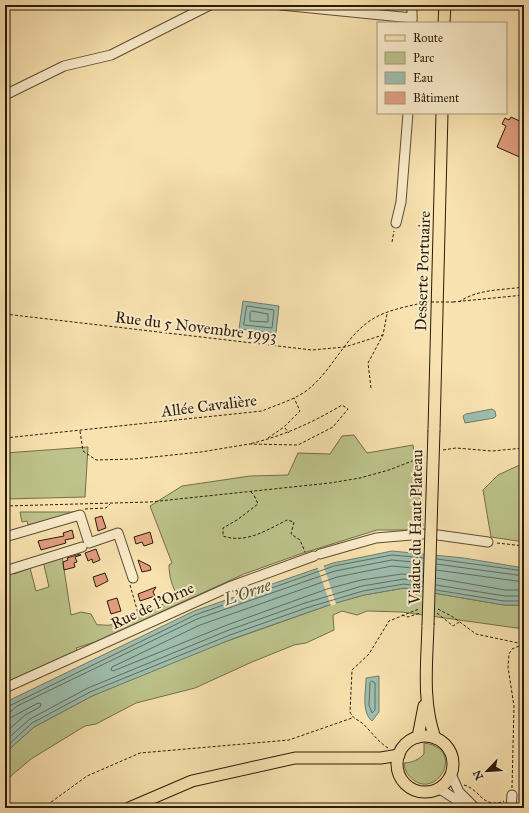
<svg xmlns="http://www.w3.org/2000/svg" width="529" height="813" font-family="'IM FELL Great Primer',serif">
<rect width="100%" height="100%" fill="#f8e2af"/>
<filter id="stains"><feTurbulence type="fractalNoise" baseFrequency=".005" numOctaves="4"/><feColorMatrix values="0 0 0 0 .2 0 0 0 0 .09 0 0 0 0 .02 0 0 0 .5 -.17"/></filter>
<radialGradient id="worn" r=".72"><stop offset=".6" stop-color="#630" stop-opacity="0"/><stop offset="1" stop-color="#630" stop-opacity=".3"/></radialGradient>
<g fill="#bdc38b" stroke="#736f4a">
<path d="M 354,435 L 367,453 L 413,445 L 423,526 L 416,530 L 377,530 L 300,554 L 244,574 L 95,642 L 76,648 L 78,652 L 5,684 L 5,574 L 12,571 L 14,574 L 30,568 L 36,591 L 49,587 L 43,561 L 62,556 L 71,615 L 81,612 L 91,614 L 97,625 C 101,624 106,626 110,625 C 124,624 138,607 151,612 L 177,595 C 172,586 169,576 169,565 L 172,563 L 150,506 L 182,486 L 250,476 L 288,475 L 298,453 L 330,454 L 342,436 Z"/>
<polygon points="88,447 85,497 5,499 5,453"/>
<polygon points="524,463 524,542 491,537 483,490 498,475"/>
<polygon points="20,512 79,512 28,525 27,521 22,522"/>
<polygon points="404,588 504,605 524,605 524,629 402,612 367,611 357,615 342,611 333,615 334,630 306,643 294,645 252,662 195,688 136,703 96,724 85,726 31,759 5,781 5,753 34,727 92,696 205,649 332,604 364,595"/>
<path d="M 424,743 C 465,748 439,797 415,781 C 408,776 405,771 404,763 C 412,763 420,759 424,754 Z"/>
</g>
<g fill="#9dbdae" stroke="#6f7c6c">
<polygon points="243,301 279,306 276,333 239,329"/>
<polygon points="492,409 495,411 496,416 494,418 465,423 463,416 466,414"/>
<polygon points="392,551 464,558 524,568 524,605 504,605 404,588 364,595 332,604 232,639 92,696 34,727 5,753 5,705 12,699 194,611 333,563"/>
<path d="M 379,676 L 379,712 L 372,721 C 361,712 366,691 366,678 Z"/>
</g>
<polygon fill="#f8e2af" points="323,564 336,604 331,606 317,566"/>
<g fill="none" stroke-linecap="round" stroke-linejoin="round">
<g stroke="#636c5c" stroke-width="1">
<polygon points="247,306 274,310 272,328 244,325"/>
<polygon points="252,311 268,314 268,322 250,321 250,313"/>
<polyline points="437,559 524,571"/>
<polyline points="436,564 524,576"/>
<polyline points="436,570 524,582"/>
<polyline points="423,576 402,574 361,580 327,589 227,625 113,671 111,670 112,667 200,625 337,577 392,566 423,569"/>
<polyline points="436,578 505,590 524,590"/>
<polyline points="436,585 505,596 524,596"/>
<polyline points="436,590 504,601 524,601"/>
<polygon points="372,681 375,683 375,710 372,713 369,705 370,683"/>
<polyline points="5,708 195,615 334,566 392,555 424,558"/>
<polyline points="5,713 10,712 17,706 197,619 335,571 392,560 423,563"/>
<polyline points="5,719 12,717 38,703 41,704 40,707 25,715 5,733"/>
<polyline points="5,741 30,719 88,688 229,630 305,603 362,586 404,579 423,582"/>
<polyline points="5,748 32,723 90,692 230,635 306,608 363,591 404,584 423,587"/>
</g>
</g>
<g fill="#e29d7f" stroke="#291b0a">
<polygon points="511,117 524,123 524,159 497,147 506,126 502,124 505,118 509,120"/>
<polygon points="102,516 106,528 98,531 95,518"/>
<polygon points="72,530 74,538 65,540 66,543 41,550 38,541 64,536 63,533"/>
<polygon points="150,532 153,543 144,546 142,542 136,544 134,537"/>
<polygon points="96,549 100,560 93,563 92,559 88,561 85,553"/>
<polygon points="80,554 81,555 75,557 77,562 74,563 75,567 64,570 63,562 68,560 67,558"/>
<polygon points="138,560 150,566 151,570 142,572"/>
<polygon points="105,573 108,581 96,587 93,577"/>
<polygon points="156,587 153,592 155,596 140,601 138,594"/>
<polygon points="117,598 121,611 111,614 107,601"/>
</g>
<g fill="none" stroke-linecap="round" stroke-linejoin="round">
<defs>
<g id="minor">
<polyline points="281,5 412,18"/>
<polyline points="412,5 412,23"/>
<polyline points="5,95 64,66 111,55 210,5"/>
<polyline points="396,223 401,202 408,113"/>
<polyline points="438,535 488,542"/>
<polyline points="5,537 80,515 89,543 118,533 133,578"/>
<polyline points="320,554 376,538 423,534"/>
<polyline points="5,571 82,547"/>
<polyline points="5,688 229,587 314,556"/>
<polyline points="451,774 459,792 475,808"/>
<polyline points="437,789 443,791 469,808"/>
<polyline points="511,808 512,795"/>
</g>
<g id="major">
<polyline points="444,23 445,5"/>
<polyline points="434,430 442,113"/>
<path d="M 428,625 C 427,662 422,702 435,738"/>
<circle cx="425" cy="764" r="28"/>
<polyline points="418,737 424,706"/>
<polyline points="129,808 192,781 295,758 381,758 399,755"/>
</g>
</defs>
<use href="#minor" stroke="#5d4d33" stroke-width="11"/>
<use href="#major" stroke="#291b0a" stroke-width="13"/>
<g stroke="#291b0a" stroke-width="1" stroke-dasharray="3 2" stroke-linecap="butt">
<polyline points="392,242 394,231"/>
<polyline points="453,302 524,295"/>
<path d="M 459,302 C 477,289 503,290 524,287"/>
<polyline points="5,314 312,350 345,347 383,335"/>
<polyline points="371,388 368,363 383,335 387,314"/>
<polyline points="285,428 289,433"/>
<path d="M 80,431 L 83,451 L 96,460 L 134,459 L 201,452 L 249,444 L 298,445 L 333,427 L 348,409 L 342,405 C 312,423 283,436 249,444"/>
<path d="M 5,438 L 262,411 C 278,404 298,399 311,387 C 336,365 348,331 378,316 C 392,309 410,306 426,302"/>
<polyline points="268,438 284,427 300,411 294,398"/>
<polyline points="443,450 456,448 492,451 524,448"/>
<path d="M 251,492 L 254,495 L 258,504 L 237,520 L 223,528 L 223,536 C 246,544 267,530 287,520 L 294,522 L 291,534 L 300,540 L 305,552"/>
<polyline points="5,506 150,502 330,483 360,478 389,470 425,456"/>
<polyline points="85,509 106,508 110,504"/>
<polyline points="497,543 524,546"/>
<polyline points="130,585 138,613"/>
<polyline points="438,609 453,617 476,634 523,644"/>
<polyline points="437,613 453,626 459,622"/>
<polyline points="402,615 408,617 420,613"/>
<path d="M 388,748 C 378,742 371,731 362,723 C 357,719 353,719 350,712 L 352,670 L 369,654 L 389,621 L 419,609"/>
<path d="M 464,785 C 480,789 483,810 504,801"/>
<polyline points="512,788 514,706 508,667 509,654 512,649 524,644"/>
<polyline points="43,808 87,776 140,753 289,740 352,718"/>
</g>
<use href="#minor" stroke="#faeccb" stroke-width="9"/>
<use href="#major" stroke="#f8e2af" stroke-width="11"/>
<defs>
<polyline id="major-bridge" points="428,625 434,430"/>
</defs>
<use href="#major-bridge" stroke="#291b0a" stroke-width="13" stroke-linecap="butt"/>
<polyline stroke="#291b0a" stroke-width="1" stroke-dasharray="3 2" stroke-linecap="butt" points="426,302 453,302"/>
<use href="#major-bridge" stroke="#f8e2af" stroke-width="11"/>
</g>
<g text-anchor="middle" stroke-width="4" stroke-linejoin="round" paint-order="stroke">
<g font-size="16" fill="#291b0a" stroke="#faeccb">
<text transform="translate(422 271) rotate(-88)" y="6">Desserte Portuaire</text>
<text transform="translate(196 326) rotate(7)" y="6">Rue du 5 Novembre 1993</text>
<text transform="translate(209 405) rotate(-7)" y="6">Allée Cavalière</text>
<text transform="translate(415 527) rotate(-89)" y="6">Viaduc du Haut Plateau</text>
<text transform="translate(152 605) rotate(-25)" y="6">Rue de l'Orne</text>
</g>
<g font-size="17" font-style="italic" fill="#525443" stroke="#faeccb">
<text transform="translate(247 592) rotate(-19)" y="6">L'Orne</text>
</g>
</g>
<rect width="529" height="813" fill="none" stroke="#f8e2af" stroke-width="20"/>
<rect x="6" y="6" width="517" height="801" fill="none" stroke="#291b0a" stroke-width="2"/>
<rect x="10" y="10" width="509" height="793" fill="none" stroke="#291b0a"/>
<rect x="377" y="22" width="130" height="92" fill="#faeccb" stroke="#a6987e"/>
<rect x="385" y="35" width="20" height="6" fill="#f8e2af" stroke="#a6987e"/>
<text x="413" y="42" font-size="12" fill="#291b0a">Route</text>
<rect x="385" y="52" width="20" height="12" fill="#bdc38b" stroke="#a6987e"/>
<text x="413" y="62" font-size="12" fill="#291b0a">Parc</text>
<rect x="385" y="72" width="20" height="12" fill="#9dbdae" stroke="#a6987e"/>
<text x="413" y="82" font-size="12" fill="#291b0a">Eau</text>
<rect x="385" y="92" width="20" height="12" fill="#e29d7f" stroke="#a6987e"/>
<text x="413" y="102" font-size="12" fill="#291b0a">Bâtiment</text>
<g transform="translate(487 771) rotate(245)" stroke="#faeccb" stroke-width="3" paint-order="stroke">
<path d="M0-3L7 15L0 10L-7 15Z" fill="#291b0a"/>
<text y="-6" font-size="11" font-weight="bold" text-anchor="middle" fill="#291b0a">N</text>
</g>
<rect width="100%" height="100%" filter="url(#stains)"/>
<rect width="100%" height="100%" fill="url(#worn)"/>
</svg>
